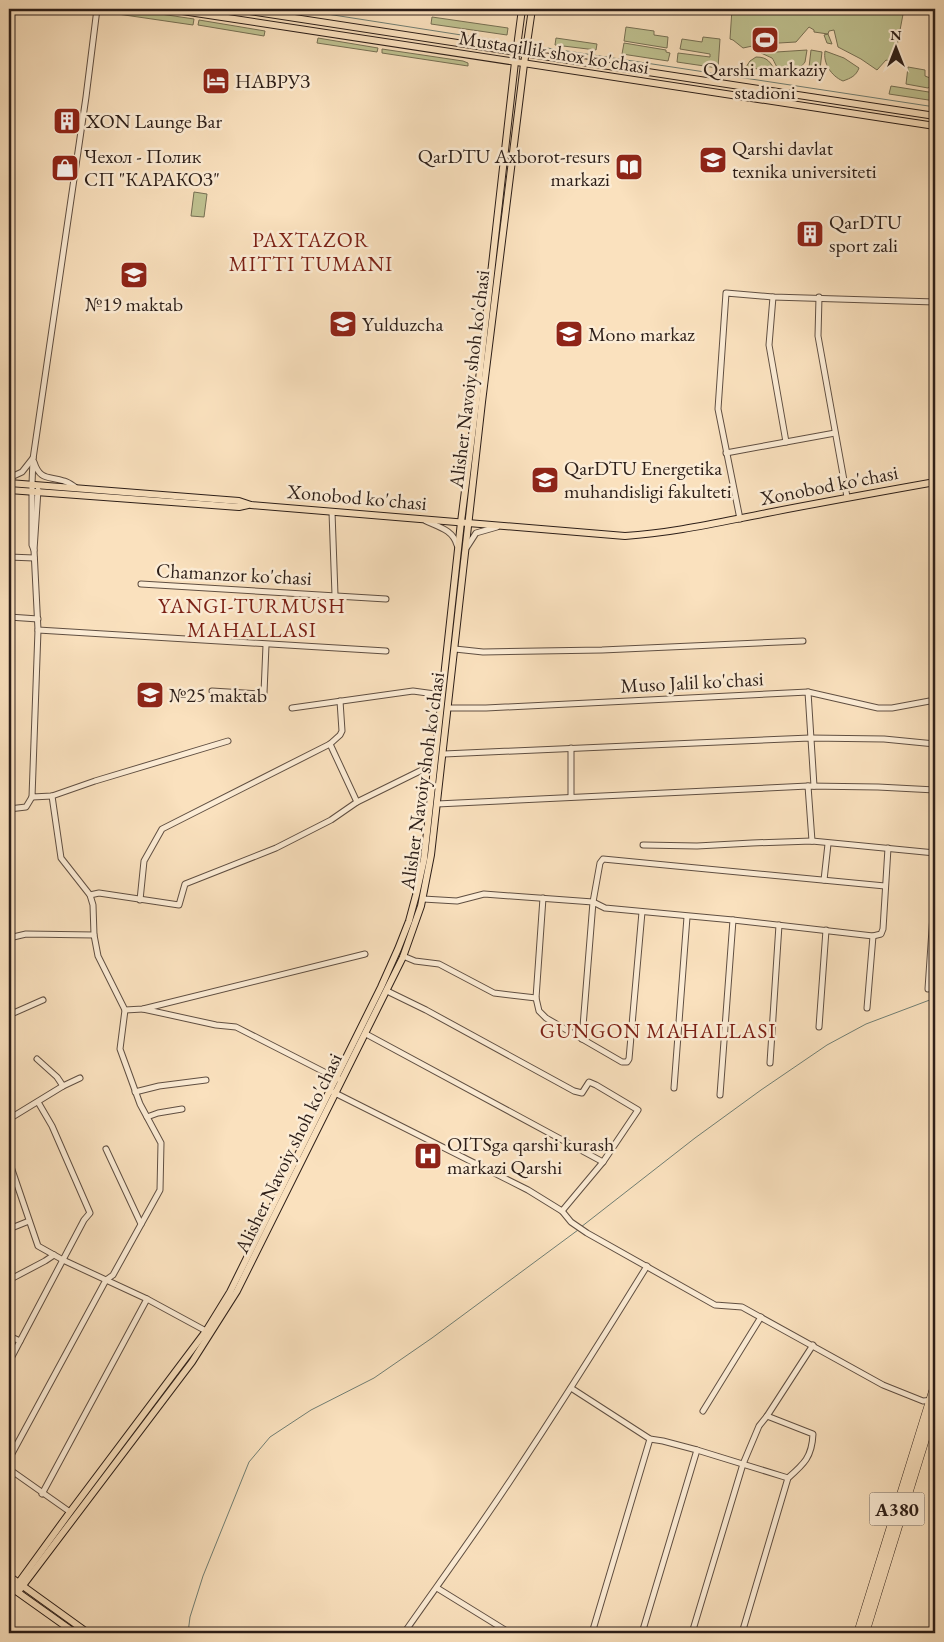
<svg xmlns="http://www.w3.org/2000/svg" width="944" height="1642" font-family="'EB Garamond',serif">
<rect width="100%" height="100%" fill="#fae1be"/>
<filter id="stains"><feTurbulence type="fractalNoise" baseFrequency=".004" numOctaves="4"/><feColorMatrix values="0 0 0 0 .2 0 0 0 0 .09 0 0 0 0 .02 0 0 0 .5 -.17"/></filter>
<radialGradient id="worn" r=".72"><stop offset=".6" stop-color="#630" stop-opacity="0"/><stop offset="1" stop-color="#630" stop-opacity=".3"/></radialGradient>
<g fill="#bfc291" stroke="#767054">
<polygon points="107,9 127,9 194,19 193,25 104,12"/>
<polygon points="732,9 904,9 894,62 886,60 877,70 861,59 838,47 834,30 829,31 828,34 832,44 827,43 824,35 828,34 814,32 814,30 809,27 796,42 762,44 743,48 733,40 730,39"/>
<polygon points="432,17 508,28 507,35 431,24"/>
<polygon points="199,20 265,31 264,36 198,25"/>
<polygon points="626,27 654,31 654,35 668,37 667,48 624,41"/>
<polygon points="703,37 720,39 718,68 677,62 678,53 710,57 710,54 680,49 682,39 702,42"/>
<polygon points="318,38 378,48 377,52 317,43"/>
<polygon points="556,38 597,44 596,50 555,45"/>
<polygon points="624,43 666,50 666,52 670,53 668,61 622,54"/>
<polygon points="382,49 463,61 468,63 468,66 382,53"/>
<path d="M 807,50 C 806,54 806,58 805,62 C 800,69 789,76 781,71 C 776,68 775,62 772,58 L 761,53 Z"/>
<polygon points="811,50 822,52 819,78 808,76"/>
<path d="M 825,51 L 844,58 L 859,68 C 856,76 851,78 843,81 C 831,76 823,63 825,51 Z"/>
<path d="M 756,57 C 768,57 770,62 776,72 L 746,67 L 750,61 Z"/>
<polygon points="908,67 925,70 925,76 935,80 935,83 928,88 906,84"/>
<polygon points="891,86 935,93 935,101 889,94"/>
<polygon points="194,192 207,194 204,217 191,216"/>
</g>
<g fill="none" stroke-linecap="round" stroke-linejoin="round">
<g stroke="#707e73" stroke-width="1">
<polyline points="295,9 506,42"/>
<polyline points="534,46 935,107"/>
<polyline points="581,1227 695,1138 761,1090 827,1045 866,1024 935,998"/>
<polyline points="188,1633 190,1617 203,1576 249,1462 270,1437 311,1410 374,1378 432,1338 578,1230"/>
</g>
<defs>
<g id="minor">
<polyline points="773,297 769,345 786,442"/>
<polyline points="819,297 818,336 847,497"/>
<polyline points="726,453 835,433"/>
<path d="M 34,462 C 40,481 49,476 64,481 C 68,482 72,485 75,487"/>
<polyline points="9,478 22,472 33,458"/>
<polyline points="38,490 34,550 38,630 32,797 52,796 95,781 228,741"/>
<polyline points="332,512 335,595"/>
<polyline points="740,519 718,409 726,293 773,297 935,302"/>
<path d="M 426,521 C 439,527 453,530 457,545"/>
<polyline points="467,547 476,533 497,527"/>
<polyline points="34,550 32,545 32,484 33,459 86,97 97,9"/>
<polyline points="9,557 34,558"/>
<polyline points="141,584 386,599"/>
<polyline points="9,617 38,619"/>
<polyline points="38,630 386,651"/>
<polyline points="455,649 483,652 602,650 803,641"/>
<polyline points="212,691 261,694 264,693 266,645"/>
<polyline points="808,692 814,786"/>
<polyline points="292,708 413,691 442,695"/>
<polyline points="449,708 486,708 808,692 878,708 892,708 935,700"/>
<polyline points="330,744 357,802"/>
<polyline points="571,748 571,797"/>
<polyline points="444,754 810,738 884,739 935,744"/>
<polyline points="808,786 812,841"/>
<polyline points="52,796 61,858 90,895 93,905 94,935 98,956 125,1010 143,1009 365,954"/>
<polyline points="437,804 808,786 878,787 935,790"/>
<polyline points="9,809 26,807 32,797"/>
<polyline points="643,845 697,846 752,843 812,841 935,853"/>
<polyline points="824,880 828,844"/>
<polyline points="90,895 99,893 179,905 185,884 276,848 331,820 357,802 424,769 434,766"/>
<polyline points="543,898 536,998 539,1011 546,1018 622,1062 627,1062 629,1059 642,912"/>
<polyline points="423,899 457,901 484,894 593,902 605,908 733,920 873,936 881,934 883,929 888,848"/>
<polyline points="140,900 144,861 162,829 330,744 340,735 342,731 340,701"/>
<polyline points="9,938 26,934 94,935"/>
<polyline points="403,956 415,961 439,964 494,993 536,998"/>
<polyline points="928,989 935,885"/>
<polyline points="387,991 426,1010 574,1091 582,1093 589,1082 596,1085 638,1110 603,1162 562,1211"/>
<polyline points="867,1008 873,936"/>
<polyline points="143,1009 216,1025 236,1027 338,1079"/>
<polyline points="9,1015 43,1000"/>
<polyline points="819,1027 826,930"/>
<polyline points="366,1034 603,1162"/>
<polyline points="582,1039 593,902 600,863 603,859 885,886"/>
<polyline points="37,1059 57,1077 63,1086"/>
<polyline points="770,1063 779,925"/>
<polyline points="674,1088 687,917"/>
<polyline points="135,1092 159,1086 206,1080"/>
<polyline points="333,1092 528,1190 562,1211 571,1222 587,1233 715,1305 742,1307 883,1385 923,1401 935,1400"/>
<polyline points="720,1095 733,920"/>
<polyline points="147,1117 158,1113 182,1109"/>
<polyline points="9,1119 63,1086 80,1078"/>
<polyline points="106,1149 141,1224"/>
<polyline points="9,1161 38,1246 63,1260 147,1299 206,1331"/>
<polyline points="9,1229 29,1221"/>
<polyline points="9,1280 45,1261 54,1255"/>
<polyline points="9,1336 20,1341"/>
<polyline points="9,1362 84,1220 90,1213 52,1126 38,1102"/>
<polyline points="571,1388 650,1439 663,1441 697,1450 788,1478"/>
<polyline points="703,1411 761,1317"/>
<polyline points="9,1459 106,1280 113,1275 160,1190 161,1143 140,1104 120,1049 125,1010"/>
<polyline points="9,1469 70,1512"/>
<polyline points="42,1494 147,1299"/>
<polyline points="437,1588 510,1633"/>
<polyline points="9,1601 14,1589"/>
<path d="M 404,1633 C 439,1583 475,1534 508,1484 C 556,1412 602,1339 647,1266"/>
<polyline points="592,1633 650,1439"/>
<polyline points="642,1633 697,1450"/>
<polyline points="692,1633 743,1464 759,1426 767,1416 813,1345"/>
<path d="M 742,1633 L 788,1478 C 804,1464 812,1457 813,1434 L 767,1416"/>
</g>
<g id="major">
<polyline points="169,9 935,126"/>
<polyline points="236,9 935,116"/>
<path d="M 9,483 L 239,501 L 251,505 L 625,536 C 673,533 720,522 767,513 C 823,502 879,492 935,482"/>
<polyline points="9,490 239,507 248,505"/>
<polyline points="9,1576 88,1633"/>
<polyline points="9,1586 75,1633"/>
<polyline points="14,1589 70,1512 206,1331 230,1292 381,987 398,949 409,921 416,895 424,859 461,522 478,388 515,62 522,9"/>
<polyline points="18,1592 192,1362 237,1291 403,957 421,906 431,855 482,402 524,64 532,9"/>
</g>
<g id="highway">
<polyline points="858,1633 935,1385"/>
<polyline points="865,1633 935,1407"/>
</g>
</defs>
<use href="#minor" stroke="#604f42" stroke-width="7"/>
<use href="#major" stroke="#2c1e18" stroke-width="8"/>
<use href="#highway" stroke="#2c1e18" stroke-width="9"/>
<use href="#minor" stroke="#fcecd5" stroke-width="5"/>
<use href="#major" stroke="#fae1be" stroke-width="6"/>
<use href="#highway" stroke="#fae1be" stroke-width="8"/>
</g>
<defs>
<symbol id="stadium-square" viewBox="-11 -11 22 22"><rect x="-9" y="-9" width="18" height="18" rx="4" fill="#8f2418" stroke="#fcecd5"/><path d="M0-5a6.5 5 0 1 0 0 10a6.5 5 0 1 0 0-10ZM-3.5-1.8h7v3.6h-7Z" fill="#fff"/></symbol>
<symbol id="hotel-square" viewBox="-11 -11 22 22"><rect x="-9" y="-9" width="18" height="18" rx="4" fill="#8f2418" stroke="#fcecd5"/><path d="M-6-4.5h1.5V1H6V5H4.5V3h-9V5H-6ZM-4 0a1.8 1.8 0 1 1 3.6 0ZM.5 0V-2.5h3Q6-2.5 6 0Z" fill="#fff"/></symbol>
<symbol id="building-square" viewBox="-11 -11 22 22"><rect x="-9" y="-9" width="18" height="18" rx="4" fill="#8f2418" stroke="#fcecd5"/><path d="M-4-6H4V6H1V3H-1V6H-4ZM-2.5-4.3h1.7v1.8h-1.7ZM.8-4.3h1.7v1.8H.8ZM-2.5-1h1.7V.8h-1.7ZM.8-1h1.7V.8H.8Z" fill="#fff"/></symbol>
<symbol id="university-square" viewBox="-11 -11 22 22"><rect x="-9" y="-9" width="18" height="18" rx="4" fill="#8f2418" stroke="#fcecd5"/><path d="M0-5L7-2L0 1L-7-2ZM-4 1L0 2.5L4 1V4Q0 6-4 4Z" fill="#fff"/></symbol>
<symbol id="library-square" viewBox="-11 -11 22 22"><rect x="-9" y="-9" width="18" height="18" rx="4" fill="#8f2418" stroke="#fcecd5"/><path d="M-6-4Q-3-5.5-.7-3.5V5Q-3 3-6 4ZM6-4Q3-5.5 .7-3.5V5Q3 3 6 4Z" fill="#fff"/></symbol>
<symbol id="shop-square" viewBox="-11 -11 22 22"><rect x="-9" y="-9" width="18" height="18" rx="4" fill="#8f2418" stroke="#fcecd5"/><path d="M-5-2.5h2.3a2.7 3.5 0 0 1 5.4 0H5L5.5 6h-11ZM-1.5-2.5h3a1.5 2.3 0 0 0-3 0Z" fill="#fff"/></symbol>
<symbol id="school-square" viewBox="-11 -11 22 22"><rect x="-9" y="-9" width="18" height="18" rx="4" fill="#8f2418" stroke="#fcecd5"/><path d="M0-5L7-2L0 1L-7-2ZM-4 1L0 2.5L4 1V4Q0 6-4 4Z" fill="#fff"/></symbol>
<symbol id="hospital-square" viewBox="-11 -11 22 22"><rect x="-9" y="-9" width="18" height="18" rx="4" fill="#8f2418" stroke="#fcecd5"/><path d="M-5-5h3v3.5h4V-5h3V5h-3V1.5h-4V5h-3Z" fill="#fff"/></symbol>
</defs>
<g fill-rule="evenodd">
<use href="#stadium-square" x="749" y="24" width="32" height="32"/>
<use href="#hotel-square" x="200" y="65" width="32" height="32"/>
<use href="#building-square" x="51" y="105" width="32" height="32"/>
<use href="#university-square" x="697" y="144" width="32" height="32"/>
<use href="#library-square" x="613" y="151" width="32" height="32"/>
<use href="#shop-square" x="49" y="152" width="32" height="32"/>
<use href="#building-square" x="794" y="218" width="32" height="32"/>
<use href="#school-square" x="118" y="259" width="32" height="32"/>
<use href="#school-square" x="327" y="308" width="32" height="32"/>
<use href="#university-square" x="553" y="318" width="32" height="32"/>
<use href="#university-square" x="529" y="464" width="32" height="32"/>
<use href="#school-square" x="134" y="679" width="32" height="32"/>
<use href="#hospital-square" x="412" y="1140" width="32" height="32"/>
</g>
<g text-anchor="middle" stroke-width="5" stroke-linejoin="round" paint-order="stroke">
<rect fill="#fcecd5" stroke="#6a5c51" stroke-width="1" x="869.5" y="1492.5" width="55" height="33" rx="4"/>
<g font-size="19" font-weight="bold" fill="#2c1e18">
<text x="897" y="1516">A380</text>
</g>
<g font-size="20" fill="#2c1e18" stroke="#fcecd5">
<text transform="translate(554 52) rotate(9)" y="7">Mustaqillik shox ko'chasi</text>
<text transform="translate(469 379) rotate(-83)" y="7">Alisher Navoiy shoh ko'chasi</text>
<text transform="translate(829 485) rotate(-11)" y="7">Xonobod ko'chasi</text>
<text transform="translate(357 497) rotate(5)" y="7">Xonobod ko'chasi</text>
<text transform="translate(234 574) rotate(3)" y="7">Chamanzor ko'chasi</text>
<text transform="translate(692 682) rotate(-3)" y="7">Muso Jalil ko'chasi</text>
<text transform="translate(422 781) rotate(-82)" y="7">Alisher Navoiy shoh ko'chasi</text>
<text transform="translate(288 1153) rotate(-64)" y="7">Alisher Navoiy shoh ko'chasi</text>
</g>
<g font-size="20" fill="#2c1e18" stroke="#fcecd5" text-anchor="start">
<text x="765" y="76" text-anchor="middle">Qarshi markaziy<tspan x="765" dy="23">stadioni</tspan></text>
<text x="235" y="88">НАВРУЗ</text>
<text x="86" y="128">XON Launge Bar</text>
<text x="732" y="155">Qarshi davlat<tspan x="732" dy="23">texnika universiteti</tspan></text>
<text x="84" y="163">Чехол - Полик<tspan x="84" dy="23">СП "КАРАКОЗ"</tspan></text>
<text x="610" y="163" text-anchor="end">QarDTU Axborot-resurs<tspan x="610" dy="23">markazi</tspan></text>
<text x="829" y="229">QarDTU<tspan x="829" dy="23">sport zali</tspan></text>
<text x="134" y="311" text-anchor="middle">№19 maktab</text>
<text x="362" y="331">Yulduzcha</text>
<text x="588" y="341">Mono markaz</text>
<text x="564" y="475">QarDTU Energetika<tspan x="564" dy="23">muhandisligi fakulteti</tspan></text>
<text x="169" y="702">№25 maktab</text>
<text x="447" y="1151">OITSga qarshi kurash<tspan x="447" dy="23">markazi Qarshi</tspan></text>
</g>
<g font-size="21" letter-spacing="1" fill="#7a1f14" stroke="#fcecd5">
<text x="311" y="247">PAXTAZOR<tspan x="311" dy="24">MITTI TUMANI</tspan></text>
<text x="252" y="613">YANGI-TURMUSH<tspan x="252" dy="24">MAHALLASI</tspan></text>
<text x="658" y="1038">GUNGON MAHALLASI</text>
</g>
</g>
<rect width="944" height="1642" fill="none" stroke="#fae1be" stroke-width="30"/>
<rect x="10" y="10" width="924" height="1622" fill="none" stroke="#2c1e18" stroke-width="2.5"/>
<rect x="15" y="15" width="914" height="1612" fill="none" stroke="#2c1e18"/>
<g transform="translate(896 48)" stroke="#fcecd5" stroke-width="4" paint-order="stroke">
<path d="M0-4L9 19L0 12L-9 19Z" fill="#2c1e18"/>
<text y="-8" font-size="14" font-weight="bold" text-anchor="middle" fill="#2c1e18">N</text>
</g>
<rect width="100%" height="100%" filter="url(#stains)"/>
<rect width="100%" height="100%" fill="url(#worn)"/>
</svg>
